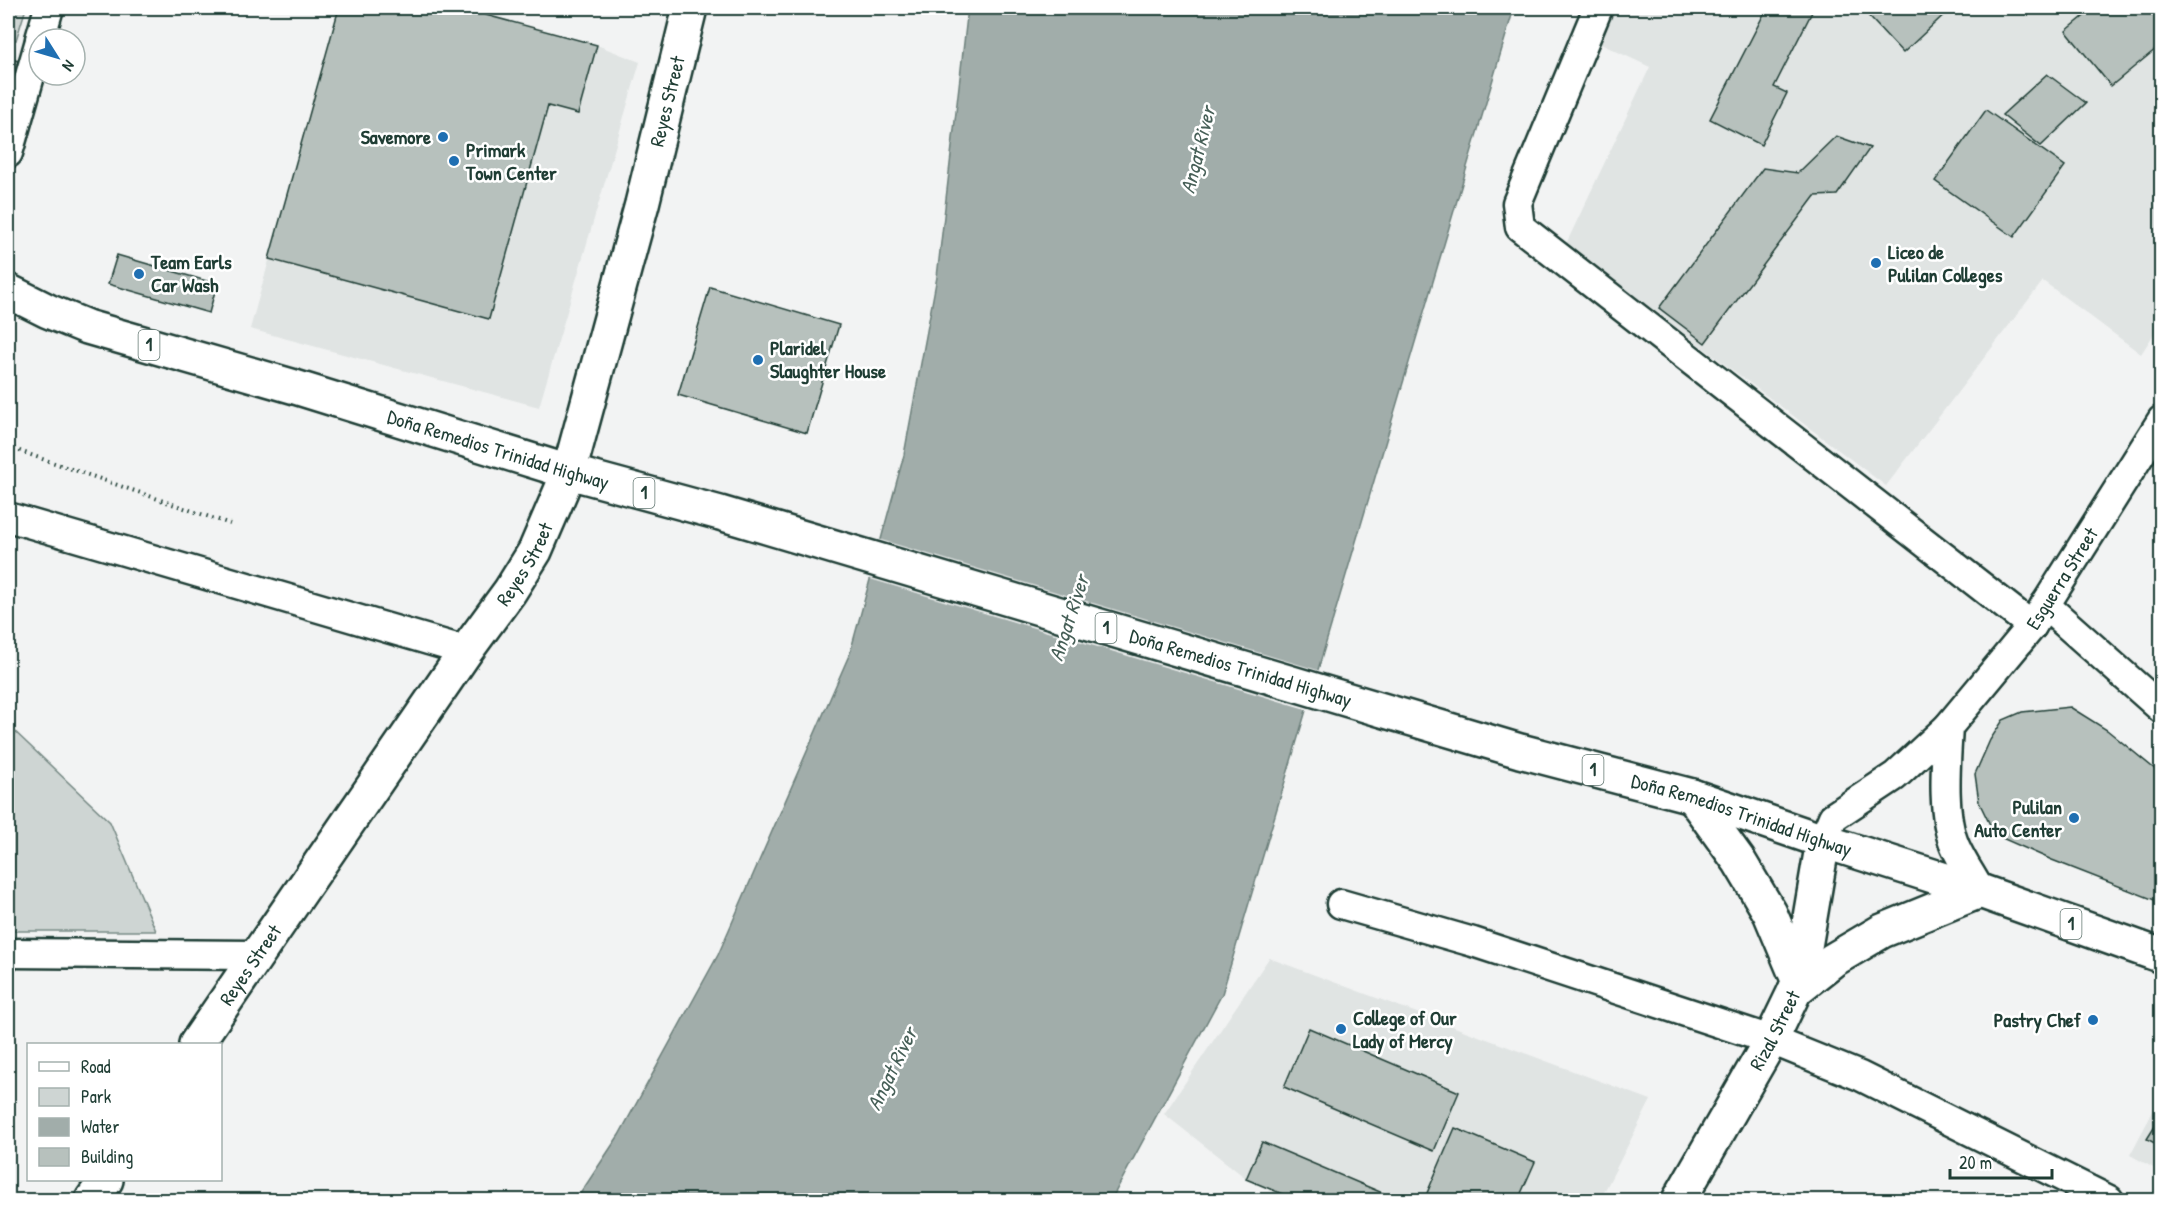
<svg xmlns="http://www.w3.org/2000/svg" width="2169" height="1208" font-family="'Patrick Hand',sans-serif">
<rect width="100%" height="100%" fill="#f2f3f3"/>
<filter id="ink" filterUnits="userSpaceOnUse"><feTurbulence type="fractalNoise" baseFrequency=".0167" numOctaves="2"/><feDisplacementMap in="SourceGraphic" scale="12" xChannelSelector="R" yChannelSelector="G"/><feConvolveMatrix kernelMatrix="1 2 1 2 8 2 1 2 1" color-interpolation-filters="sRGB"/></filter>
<g filter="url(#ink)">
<g fill="#e0e4e3">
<polygon points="339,8 460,8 597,45 640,62 539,407 250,329"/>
<polygon points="1601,8 2161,8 2161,323 2141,354 2043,281 1886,486 1566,244 1650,67 1588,38"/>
<polygon points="1269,958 1651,1100 1600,1200 1293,1200 1247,1179 1164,1114"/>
<polygon points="2161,1096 2161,1172 2130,1155"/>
</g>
<g fill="#ced5d3" stroke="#768984" stroke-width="1.5">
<polygon points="8,8 26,8 16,40 8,38"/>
<polygon points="8,725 110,822 156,931 8,931"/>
</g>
<polygon fill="#a1adaa" stroke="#6d807b" stroke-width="1.5" points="968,8 1514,8 1222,994 1111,1200 576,1200 619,1135 718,955 850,653 904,455 937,277"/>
<polygon fill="#f2f3f3" points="878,539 1321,671 1309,710 867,578"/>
<g fill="#b7c1bd" stroke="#1f3d34" stroke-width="1.5">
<polygon points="339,8 460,8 597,45 578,114 548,106 489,319 269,259"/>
<polygon points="1767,8 1814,8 1774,87 1787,93 1761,145 1710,119"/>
<polygon points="1861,8 1951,8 1903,53"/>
<polygon points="2094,8 2162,8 2162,44 2111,86 2066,31"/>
<polygon points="8,57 20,62 8,99"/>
<polygon points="2047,74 2086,103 2041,146 2002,115"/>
<polygon points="1986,110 2065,166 2014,237 1935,181"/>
<polygon points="1836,136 1870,148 1837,195 1815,196 1705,343 1659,308 1763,168 1798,173"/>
<polygon points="117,255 217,284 209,313 108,284"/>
<polygon points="710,287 839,325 807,433 678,395"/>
<polygon points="2070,707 2107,730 2162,775 2162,903 2052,860 1995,835 1979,802 1975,774 1990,740 2003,720 2022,712"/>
<polygon points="1309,1028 1459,1092 1434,1151 1284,1087"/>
<polygon points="2162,1115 2162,1147 2147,1139"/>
<polygon points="1455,1128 1535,1162 1518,1200 1424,1200"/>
<polygon points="1262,1142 1399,1200 1297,1200 1246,1179"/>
</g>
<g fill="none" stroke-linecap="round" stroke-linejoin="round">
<defs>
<g id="street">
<polyline points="1598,8 1517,203 1520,227 2032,626"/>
<polyline points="40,39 49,8"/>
<polyline points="8,153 39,44"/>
<polyline points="8,517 466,651"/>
<polyline points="2045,605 2162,709"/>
<path d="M 1948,727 C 1946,762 1941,814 1955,846 C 1962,862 1972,876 1980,891"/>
<path id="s1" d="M 1823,841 L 1833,817 L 1895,776 L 1948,727 L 2032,626 L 2162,420"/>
<polyline points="1341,904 1473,942 1771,1040 1860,1076 2109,1200"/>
<polyline points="8,953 255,955"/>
</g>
<g id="secondary">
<path id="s2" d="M 196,1044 L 466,651 L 510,591 L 535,551 L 569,472 L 642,204 L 690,8"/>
<polyline points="92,1200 106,1180"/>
</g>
<g id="primary">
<path id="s3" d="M 8,291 L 48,311 L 87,327 L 295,387 L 569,472 L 720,513 L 1520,751 L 1692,796 L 1823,841 L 1980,891 L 2162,956"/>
<polyline points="1692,796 1739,861 1770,913 1799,982"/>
<polyline points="1795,990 1833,960 1882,931 1980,891"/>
<path id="s4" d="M 1679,1200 L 1771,1040 L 1799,982 L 1823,841"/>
</g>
</defs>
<use href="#street" stroke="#1f3d34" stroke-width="33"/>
<use href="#secondary" stroke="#1f3d34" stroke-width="38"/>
<use href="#primary" stroke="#1f3d34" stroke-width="38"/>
<polyline stroke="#1f3d34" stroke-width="4" stroke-dasharray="1.5 4.5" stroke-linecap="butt" points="8,447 230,524"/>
<use href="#street" stroke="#fff" stroke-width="28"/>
<use href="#secondary" stroke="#fff" stroke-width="33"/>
<use href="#primary" stroke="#fff" stroke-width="33"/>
</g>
</g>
<g fill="#1f6fb2" stroke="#fff" stroke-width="2">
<circle cx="443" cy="137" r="6"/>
<circle cx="454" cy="161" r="6"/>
<circle cx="1876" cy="263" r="6"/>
<circle cx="139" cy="274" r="6"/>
<circle cx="758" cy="360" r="6"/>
<circle cx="2074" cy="818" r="6"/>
<circle cx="2093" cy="1020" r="6"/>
<circle cx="1341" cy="1029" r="6"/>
</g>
<g text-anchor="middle" stroke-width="5" stroke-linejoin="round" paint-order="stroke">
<g fill="#fff" stroke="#627771" stroke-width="1.5">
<rect x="138.5" y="330" width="21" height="30" rx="4.5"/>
<rect x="633.5" y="478" width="21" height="30" rx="4.5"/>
<rect x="1095.5" y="613" width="21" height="30" rx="4.5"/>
<rect x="1582.5" y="755" width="21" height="30" rx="4.5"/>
<rect x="2060.5" y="909" width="21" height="30" rx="4.5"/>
</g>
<g font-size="18" font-weight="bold" fill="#1f3d34">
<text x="149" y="351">1</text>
<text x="644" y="499">1</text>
<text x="1106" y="634">1</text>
<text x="1593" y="776">1</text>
<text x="2071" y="930">1</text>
</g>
<g font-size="20" fill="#1f3d34" stroke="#fff">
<text dy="7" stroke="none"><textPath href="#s2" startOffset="1068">Reyes Street</textPath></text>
<text dy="7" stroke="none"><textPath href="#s3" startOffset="516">Doña Remedios Trinidad Highway</textPath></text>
<text dy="7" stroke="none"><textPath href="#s2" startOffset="582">Reyes Street</textPath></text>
<text dy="7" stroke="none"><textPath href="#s1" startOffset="360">Esguerra Street</textPath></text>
<text dy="7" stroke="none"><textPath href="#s3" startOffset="1290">Doña Remedios Trinidad Highway</textPath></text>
<text dy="7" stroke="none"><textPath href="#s3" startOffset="1812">Doña Remedios Trinidad Highway</textPath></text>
<text dy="7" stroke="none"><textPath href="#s2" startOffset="96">Reyes Street</textPath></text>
<text dy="7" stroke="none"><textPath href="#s4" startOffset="195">Rizal Street</textPath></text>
</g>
<g font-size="20" font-weight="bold" fill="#1f3d34" stroke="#fff" text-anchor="start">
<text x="431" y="144" text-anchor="end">Savemore</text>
<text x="466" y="157">Primark<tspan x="466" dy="23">Town Center</tspan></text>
<text x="1888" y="259">Liceo de<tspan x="1888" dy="23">Pulilan Colleges</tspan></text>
<text x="151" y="269">Team Earls<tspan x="151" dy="23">Car Wash</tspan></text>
<text x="770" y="355">Plaridel<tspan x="770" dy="23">Slaughter House</tspan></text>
<text x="2062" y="814" text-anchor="end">Pulilan<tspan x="2062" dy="23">Auto Center</tspan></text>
<text x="1353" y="1025">College of Our<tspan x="1353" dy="23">Lady of Mercy</tspan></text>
<text x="2081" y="1027" text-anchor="end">Pastry Chef</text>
</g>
<g font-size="21" font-style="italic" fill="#465f57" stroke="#fff">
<text transform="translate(1198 150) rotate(-76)" y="7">Angat River</text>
<text transform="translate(1069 618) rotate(-72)" y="7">Angat River</text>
<text transform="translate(892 1069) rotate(-64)" y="7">Angat River</text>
</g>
</g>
<rect width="2169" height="1208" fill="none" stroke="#fff" stroke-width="30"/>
<rect x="15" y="15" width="2139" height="1178" fill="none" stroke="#1f3d34" stroke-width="2" filter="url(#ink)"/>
<rect x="27" y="1043" width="195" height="138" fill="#ffffff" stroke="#a5b1ae" stroke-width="1.5"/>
<rect x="39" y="1062" width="30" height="9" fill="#ffffff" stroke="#a5b1ae" stroke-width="1.5"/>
<text x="81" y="1073" font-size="18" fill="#1f3d34">Road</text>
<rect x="39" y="1088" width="30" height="18" fill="#ced5d3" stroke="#a5b1ae" stroke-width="1.5"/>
<text x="81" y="1103" font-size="18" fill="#1f3d34">Park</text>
<rect x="39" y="1118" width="30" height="18" fill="#a1adaa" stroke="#a5b1ae" stroke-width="1.5"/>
<text x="81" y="1133" font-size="18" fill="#1f3d34">Water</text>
<rect x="39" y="1148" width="30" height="18" fill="#b7c1bd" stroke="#a5b1ae" stroke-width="1.5"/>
<text x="81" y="1163" font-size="18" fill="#1f3d34">Building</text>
<g transform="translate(57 57) rotate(127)"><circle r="28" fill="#ffffff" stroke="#a5b1ae" stroke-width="1.5"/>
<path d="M0-4.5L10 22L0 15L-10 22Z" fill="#1f6fb2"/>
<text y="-9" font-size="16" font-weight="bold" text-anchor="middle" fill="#1f3d34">N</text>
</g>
<path d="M1950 1169v9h102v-9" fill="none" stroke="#1f3d34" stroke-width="3"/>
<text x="1959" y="1169" font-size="18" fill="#1f3d34" stroke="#ffffff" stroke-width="4.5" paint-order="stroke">20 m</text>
</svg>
